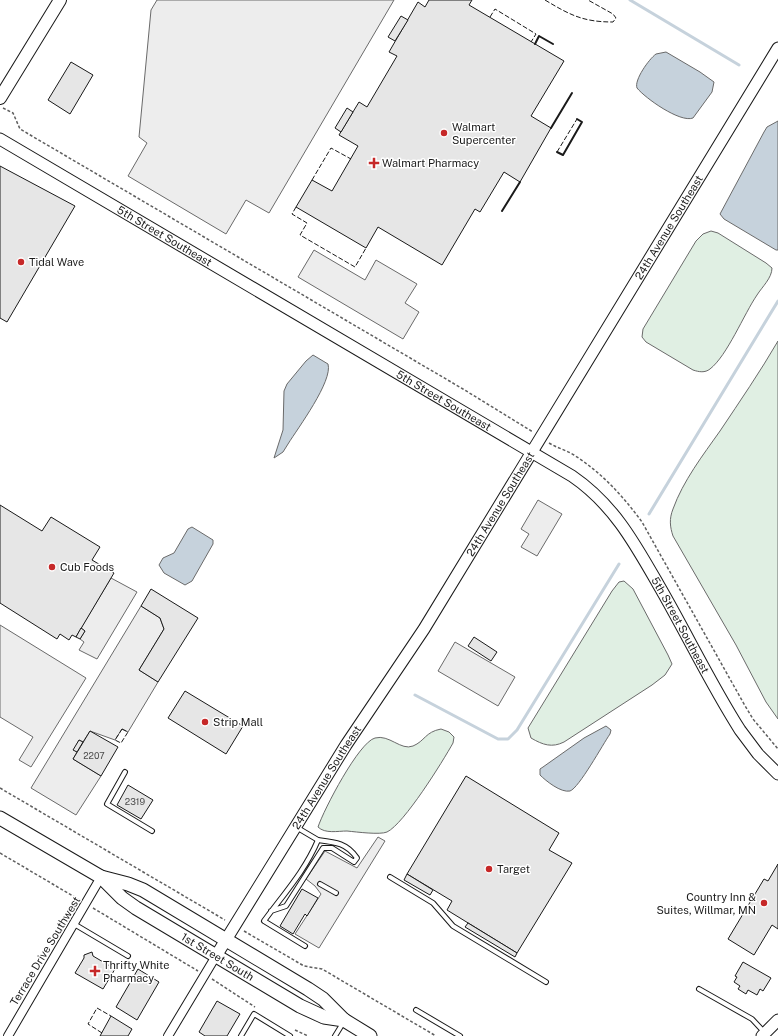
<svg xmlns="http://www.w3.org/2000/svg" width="778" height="1036" font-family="'Public Sans',sans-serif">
<rect width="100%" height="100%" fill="#fff"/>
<g fill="#e0efe3" stroke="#6a6a6a">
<path d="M 711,231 L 718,233 L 766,263 L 772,268 C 772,278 762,287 757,295 C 744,314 727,356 710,369 C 705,373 699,372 693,370 L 646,342 L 642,337 L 643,329 L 696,241 L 703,234 Z"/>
<path d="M 778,341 L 778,719 L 766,702 L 736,645 L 673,536 C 670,527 669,519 673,509 C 683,481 703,455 720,431 C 740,401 760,372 778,341 Z"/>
<path d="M 624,581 L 633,589 L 668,655 L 672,664 L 665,675 L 652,685 L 564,742 C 552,748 543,745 531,738 L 528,728 L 612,591 L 619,582 Z"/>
<path d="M 441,729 L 449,732 L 454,737 L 453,743 C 443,761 404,824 387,832 C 380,835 357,832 347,831 C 338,831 325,834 318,827 C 324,809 359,742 375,738 C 389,734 401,751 413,746 C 425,741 425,732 441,729 Z"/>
</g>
<g fill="#ededed" stroke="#6a6a6a">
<polygon points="157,0 394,0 269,213 246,200 226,234 128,176 147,143 139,137 151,10"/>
<polygon points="314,250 365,280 376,260 417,284 405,303 419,312 403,339 298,277"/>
<polygon points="538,500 562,514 537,556 521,547 529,534 521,529"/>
<polygon points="111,578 137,592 97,659 79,650 84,642 80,639 85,631 81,628"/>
<polygon points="141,606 160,618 164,629 139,670 158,682 128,732 122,729 115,740 90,731 83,742 79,740 74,750 77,752 73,759 101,776 76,815 31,788"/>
<polygon points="0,625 86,678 31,767 19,760 33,737 0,717"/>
<polygon points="455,642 515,677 498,706 438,671"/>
<polygon points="378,837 385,841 319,948 295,934 321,894 315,886 306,879 325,851 357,868"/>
</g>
<g fill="#c6d2dc" stroke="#6a6a6a">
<path d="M 666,52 L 700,72 L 714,82 L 712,92 L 693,118 C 680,123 645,98 637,88 C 634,80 649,59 656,54 C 659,53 663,53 666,52 Z"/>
<polygon points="778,121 778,250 776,250 724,219 720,214 764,132 767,127"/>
<path d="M 313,355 L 328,364 C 333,381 298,428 288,444 L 283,452 L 274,458 L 283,430 L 284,391 L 287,384 L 306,361 Z"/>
<polygon points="192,527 213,540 213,544 192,581 185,585 164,573 159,565 163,558 174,553 188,529"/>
<path d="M 606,726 L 611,730 L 610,734 C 603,744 579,788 570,791 C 561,793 546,781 540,775 L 540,769 L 543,767 L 584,738 Z"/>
</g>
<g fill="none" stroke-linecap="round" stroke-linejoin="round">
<g stroke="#c6d2dc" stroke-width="3">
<polyline points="630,0 739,65"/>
<polyline points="649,514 778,301"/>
<polyline points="415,695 498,739 508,739 517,730 619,564"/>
</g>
</g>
<g fill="#e6e6e6" stroke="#1a1a1a">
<polygon points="429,0 472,0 469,5 564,61 531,116 551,128 520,182 504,172 480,212 475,209 442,265 378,227 366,248 296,207 312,180 332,191 358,146 339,135 359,102 367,107 397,56 389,52 418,2 425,7"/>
<polygon points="401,16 408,20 395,41 388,37"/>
<polygon points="71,62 93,75 70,114 48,100"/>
<polygon points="347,108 353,112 341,132 335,128"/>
<polygon points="0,166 75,206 7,322 0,318"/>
<polygon points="0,505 42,531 51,517 100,547 92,560 114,573 76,637 72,635 69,640 60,634 57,639 0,603"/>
<polygon points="151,589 198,618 158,682 139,670 164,629 160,618 141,606"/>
<polygon points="81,628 85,631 80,639 76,637"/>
<polygon points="474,637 497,652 491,661 468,646"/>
<polygon points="185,691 243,726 226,754 168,718"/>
<polygon points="90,731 118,747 101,776 73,759"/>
<polygon points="79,740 83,742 77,752 73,750"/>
<polygon points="466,776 559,833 549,850 572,863 517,953 447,910 452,901 407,874"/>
<polygon points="128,785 153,800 141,819 117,805"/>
<polygon points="778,864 778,929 772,925 754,955 728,939 764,879 768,881"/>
<polygon points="407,874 433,890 430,895 404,880"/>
<polygon points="302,889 318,898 307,916 305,914 293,934 280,926"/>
<polygon points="468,923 517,953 515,957 465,927"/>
<polygon points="92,952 93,956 115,969 103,989 75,973 84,958 84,955"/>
<polygon points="743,962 771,978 763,991 760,989 757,995 748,990 746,994 738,989 740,986 734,982 737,977 735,976"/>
<polygon points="138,969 159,982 137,1020 116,1007"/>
<polygon points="217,1001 240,1014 227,1036 205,1036 199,1032"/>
<polygon points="111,1016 132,1029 128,1036 100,1036"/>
</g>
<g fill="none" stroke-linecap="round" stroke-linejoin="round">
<defs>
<g id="service">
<polyline points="125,772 107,804 152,831"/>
<polyline points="296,827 318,840"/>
<polyline points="390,877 433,903 453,926 546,982"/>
<polyline points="320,884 336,893"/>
<path d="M 271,911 L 286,906 L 323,848 L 332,848 L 354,862 L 357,858 C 347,843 335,842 318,840 C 305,871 283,895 264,921 L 305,946"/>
<polyline points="74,924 128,956"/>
<polyline points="699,989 752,1019 765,1033"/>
<polyline points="416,1010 460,1036"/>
<polyline points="241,1036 254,1014 290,1036"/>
<polyline points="335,1036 343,1023"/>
</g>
<g id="minor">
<polyline points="8,1036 101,877"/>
<polyline points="168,1036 216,956"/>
</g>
<g id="tertiary">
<path id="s1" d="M 0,139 L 572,476 C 613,504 634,542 658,584 C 686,632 710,683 740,730 L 758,754 L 778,774"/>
<path id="s2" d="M 216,956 L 346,745 L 424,629 L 778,48"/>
<polyline points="762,1036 778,1020"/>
</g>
<polyline id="secondary" points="0,98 60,0"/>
<g id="primary">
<path id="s3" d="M 0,818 L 101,877 L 122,898 L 136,908 L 300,1006 L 324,1017 L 344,1020"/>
<polyline points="101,877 128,884 143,890 308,989 323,999 344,1020 370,1036"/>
</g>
</defs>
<use href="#service" stroke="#1a1a1a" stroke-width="6"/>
<use href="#minor" stroke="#1a1a1a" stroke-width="10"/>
<use href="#tertiary" stroke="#1a1a1a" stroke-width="13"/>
<use href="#secondary" stroke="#1a1a1a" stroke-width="14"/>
<use href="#primary" stroke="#1a1a1a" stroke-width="15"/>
<g stroke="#5f5f5f" stroke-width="1.5" stroke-dasharray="3 2" stroke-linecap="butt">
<polyline points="3,108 13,113 20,129 463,389 533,432"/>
<path d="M 549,443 C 557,448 566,450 574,455 C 602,473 623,496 642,522 L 744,704 L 753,719 L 778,749"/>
<polyline points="0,788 225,920"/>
<polyline points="0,853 78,899"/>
<polyline points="93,908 198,971"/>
<polyline points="244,931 304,966 322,969 436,1036"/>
<polyline points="212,979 255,1007"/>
<polyline points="295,1030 308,1036"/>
</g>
<use href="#service" stroke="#fff" stroke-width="4"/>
<use href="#minor" stroke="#fff" stroke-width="8"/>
<use href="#tertiary" stroke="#fff" stroke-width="11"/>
<use href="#secondary" stroke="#fff" stroke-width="12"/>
<use href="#primary" stroke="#fff" stroke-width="13"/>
<g stroke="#1a1a1a" stroke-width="1" stroke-dasharray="5 2" stroke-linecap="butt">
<path d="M 545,0 C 570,15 583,22 613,22 L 616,18 L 613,14 L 588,0"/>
<polyline points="490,17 495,9 536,34 531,42"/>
<polyline points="557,152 577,119"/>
<polyline points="312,180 331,148 351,159"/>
<polyline points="296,207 292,214 307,223 300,235 355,267 366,248"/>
<polygon points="122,729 128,732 121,743 115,740"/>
<polyline points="102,1033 88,1024 97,1008 111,1016"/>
</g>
<g stroke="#1a1a1a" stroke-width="2">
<polyline points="535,44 539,36 553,44"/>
<polyline points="551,128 572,93"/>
<polyline points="557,152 563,155 582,122 577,119"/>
<polyline points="502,211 520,182"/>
</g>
</g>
<g fill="#c62828" stroke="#fff" stroke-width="1.5">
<circle cx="444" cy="133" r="4"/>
<path d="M372 157h4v4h4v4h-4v4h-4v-4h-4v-4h4z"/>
<circle cx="21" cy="262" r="4"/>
<circle cx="52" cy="567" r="4"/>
<circle cx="205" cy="722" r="4"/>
<circle cx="489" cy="869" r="4"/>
<circle cx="764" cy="903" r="4"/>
<path d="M93 965h4v4h4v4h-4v4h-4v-4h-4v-4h4z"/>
</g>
<g text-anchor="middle" stroke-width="3" stroke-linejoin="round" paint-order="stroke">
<g font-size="9" fill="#4d4d4d">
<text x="94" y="759">2207</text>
<text x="135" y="805">2319</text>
</g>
<g font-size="11" fill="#1a1a1a" stroke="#fff" text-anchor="start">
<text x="452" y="131">Walmart<tspan x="452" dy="13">Supercenter</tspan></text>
<text x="382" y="167">Walmart Pharmacy</text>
<text x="29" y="266">Tidal Wave</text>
<text x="60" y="571">Cub Foods</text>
<text x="213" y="726">Strip Mall</text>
<text x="497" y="873">Target</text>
<text x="756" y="901" text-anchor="end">Country Inn &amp;<tspan x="756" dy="13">Suites, Willmar, MN</tspan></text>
<text x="103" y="969">Thrifty White<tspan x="103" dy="13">Pharmacy</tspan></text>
</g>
<g font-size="11" fill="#1a1a1a" stroke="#fff">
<text dy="4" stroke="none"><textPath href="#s2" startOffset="858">24th Avenue Southeast</textPath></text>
<text dy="4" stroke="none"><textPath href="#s1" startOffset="191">5th Street Southeast</textPath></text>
<text dy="4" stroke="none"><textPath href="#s1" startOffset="515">5th Street Southeast</textPath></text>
<text dy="4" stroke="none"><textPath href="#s2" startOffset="534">24th Avenue Southeast</textPath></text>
<text dy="4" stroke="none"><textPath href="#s1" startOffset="850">5th Street Southeast</textPath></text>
<text dy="4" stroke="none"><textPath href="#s2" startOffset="210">24th Avenue Southeast</textPath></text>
<text transform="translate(45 951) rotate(-59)" y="4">Terrace Drive Southwest</text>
<text dy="4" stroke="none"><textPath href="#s3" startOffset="259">1st Street South</textPath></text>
</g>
</g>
</svg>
